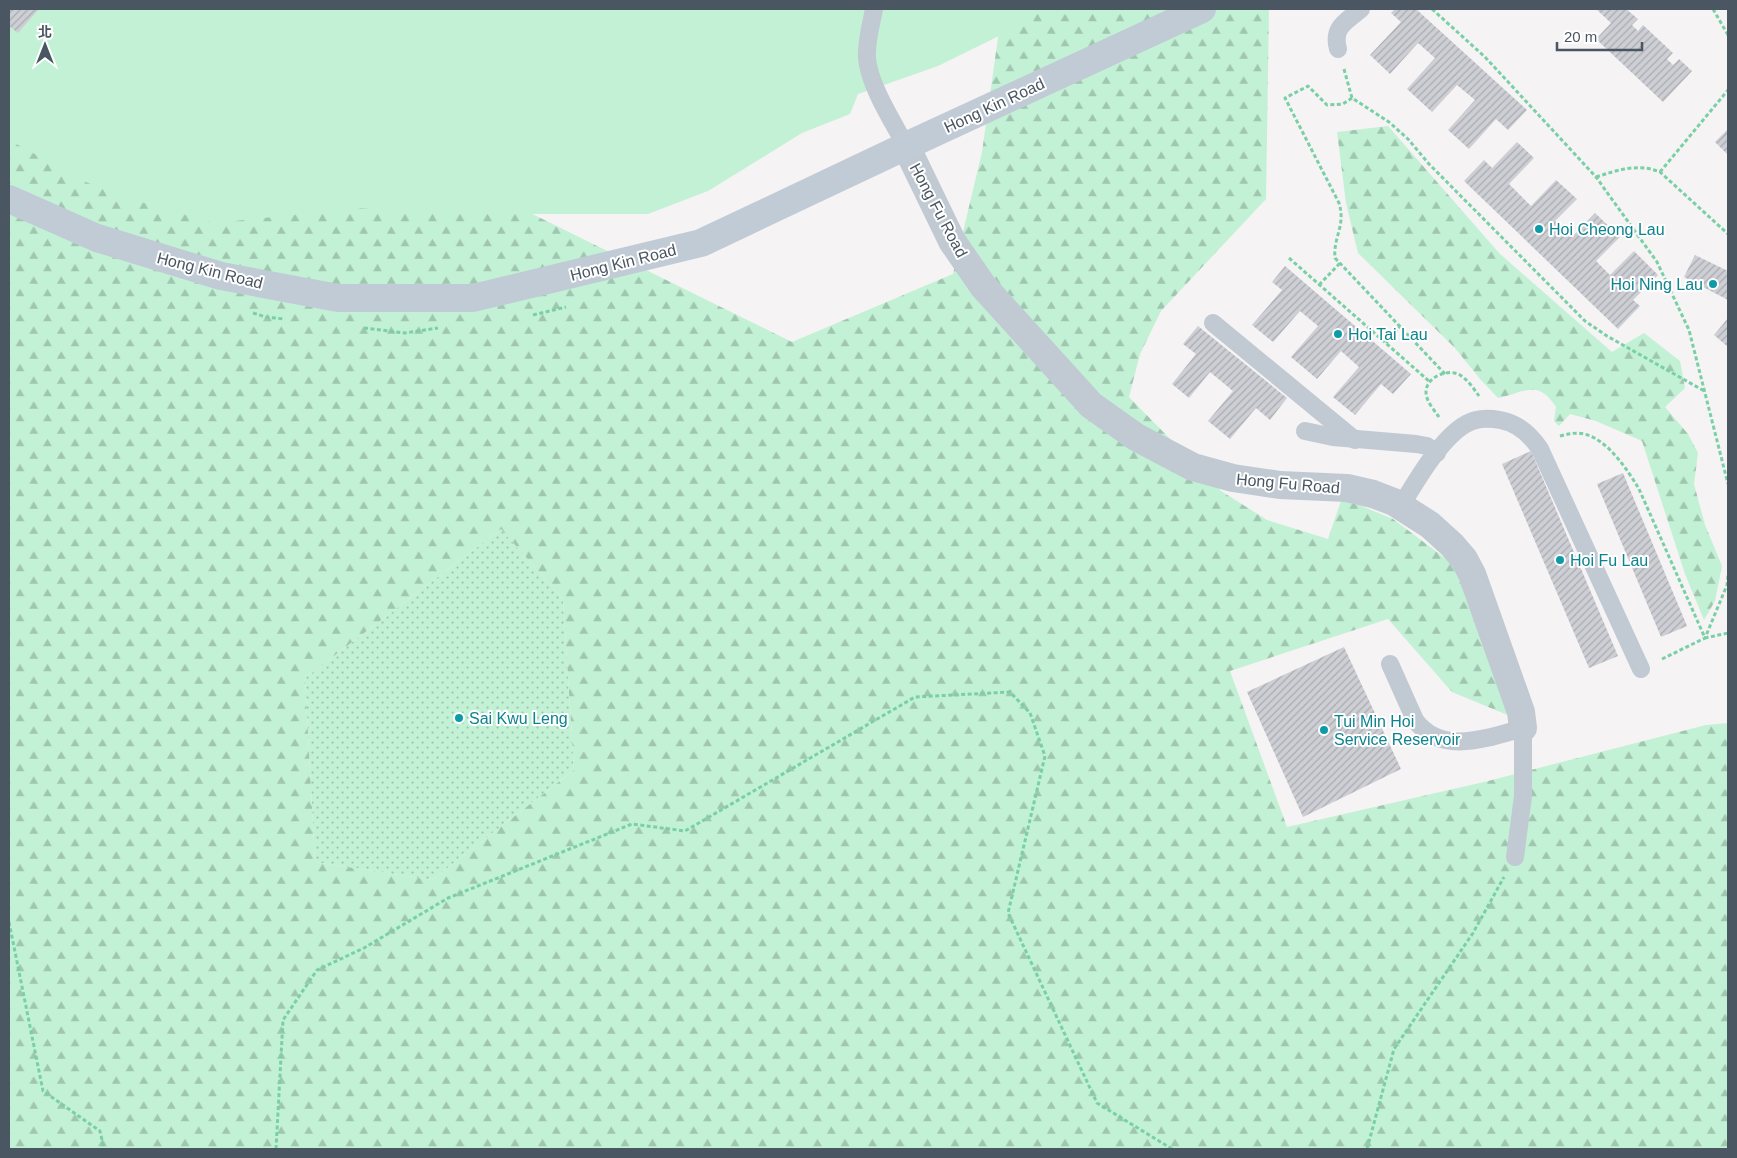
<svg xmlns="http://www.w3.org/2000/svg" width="1737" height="1158" font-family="Arial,'Noto Sans TC',sans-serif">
<defs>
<pattern id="grass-dots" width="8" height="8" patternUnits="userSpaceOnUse" patternTransform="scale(1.25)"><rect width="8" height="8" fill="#c3f1d5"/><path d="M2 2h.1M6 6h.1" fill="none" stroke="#a0c6b0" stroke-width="1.8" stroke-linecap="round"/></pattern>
<pattern id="forest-firs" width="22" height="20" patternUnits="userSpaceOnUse" patternTransform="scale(1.25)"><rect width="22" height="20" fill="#c3f1d5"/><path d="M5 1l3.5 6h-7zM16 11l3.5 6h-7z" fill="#a0c6b0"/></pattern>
<pattern id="building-hatch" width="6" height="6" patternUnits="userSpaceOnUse" patternTransform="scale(1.25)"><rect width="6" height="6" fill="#cdcfd5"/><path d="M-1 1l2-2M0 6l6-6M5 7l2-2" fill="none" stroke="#a8abb0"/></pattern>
</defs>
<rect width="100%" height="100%" fill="#f5f3f3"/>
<polygon fill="url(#grass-dots)" points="501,529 563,599 574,770 432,880 315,862 305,678"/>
<g fill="url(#forest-firs)" fill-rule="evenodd">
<path d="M 1002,9 L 1269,9 L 1266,199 L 1161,311 L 1140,354 L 1129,397 L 1221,491 L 1267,520 L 1328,539 L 1342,498 L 1393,519 L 1458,568 L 1510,716 L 1452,692 L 1388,619 L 1230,671 L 1287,827 L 1484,782 L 1706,725 L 1728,723 L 1728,1149 L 9,1149 L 9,41 L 514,205 L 792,342 L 953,274 L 982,152 ZM 501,529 L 563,599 L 574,770 L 432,880 L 315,862 L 305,678 Z"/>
<path d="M 1388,126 L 1500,254 L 1612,352 L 1644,333 L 1680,361 L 1685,388 L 1665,407 L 1688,434 L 1698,453 L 1694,484 L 1705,525 L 1722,566 L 1715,601 L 1704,620 L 1685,574 L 1642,441 L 1596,421 L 1570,414 L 1559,426 L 1554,421 L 1556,407 C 1538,378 1524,393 1498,398 L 1481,380 L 1454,347 L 1358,253 L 1346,203 L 1337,132 Z"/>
</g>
<polygon fill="#c3f1d5" points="9,9 1045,9 1003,34 938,66 858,94 850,114 802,133 708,191 648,214 430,214 358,208 215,223 116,195 86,182 9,140"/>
<g fill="url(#building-hatch)">
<polygon points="9,9 39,9 18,33 9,26"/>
<polygon points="1395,9 1416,9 1527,110 1508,130 1496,119 1469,149 1448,130 1475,100 1457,85 1432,112 1407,89 1435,58 1418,43 1390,74 1370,55 1401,22 1391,13"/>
<polygon points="1596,9 1626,9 1638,19 1632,25 1638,31 1643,25 1673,53 1667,59 1673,65 1679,59 1692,71 1663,102 1596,39 1611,23"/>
<polygon points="1728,129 1728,155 1715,142"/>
<polygon points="1517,142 1534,158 1509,184 1531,206 1556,180 1577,199 1555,221 1572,237 1595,213 1620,237 1596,261 1610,275 1634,251 1658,275 1633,300 1640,306 1618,329 1464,181 1484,160 1492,168"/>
<polygon points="1695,255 1728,271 1728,300 1684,277"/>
<polygon points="1285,266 1411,374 1393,394 1381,384 1355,415 1333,397 1359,367 1341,351 1317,379 1291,357 1318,326 1300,311 1273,342 1252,325 1282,290 1272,282"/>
<polygon points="1728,318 1728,347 1714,335"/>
<polygon points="1198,326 1287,398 1270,420 1256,408 1230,439 1208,421 1233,391 1210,372 1189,398 1172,384 1196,354 1183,344"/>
<polygon points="1531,451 1618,656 1589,668 1502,464"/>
<polygon points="1623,473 1687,626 1661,637 1597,484"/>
<polygon points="1344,647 1401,769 1303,817 1247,692"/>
</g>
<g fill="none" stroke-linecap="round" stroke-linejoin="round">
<g stroke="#7ad0a6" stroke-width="3" stroke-dasharray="4 2.5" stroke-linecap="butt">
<polyline points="1432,9 1485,57 1596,177 1657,262 1689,330 1728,484"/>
<polyline points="1713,9 1728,35"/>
<polyline points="1344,69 1352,98 1389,122 1408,139 1429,164 1585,321 1607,336 1706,392"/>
<path d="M 1352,98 L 1343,104 L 1327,105 L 1308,86 L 1285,98 L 1339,203 C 1346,226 1333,237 1335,258 L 1445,374"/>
<polyline points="1660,172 1728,90"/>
<path d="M 1596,177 C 1618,170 1638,163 1660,172 L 1728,234"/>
<polyline points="1289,258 1430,382"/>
<polyline points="1319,285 1340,263"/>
<polyline points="253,313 266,317 284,319"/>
<polyline points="533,315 566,307"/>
<polyline points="364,328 405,333 438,328"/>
<polyline points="1386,343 1400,326"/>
<path d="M 1439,417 C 1434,410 1426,401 1426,392 C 1426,377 1448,368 1460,375 C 1468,380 1474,389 1479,396"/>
<path d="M 1560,436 C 1568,434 1575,432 1584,434 C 1607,439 1627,469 1639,489 L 1705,638 L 1728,633"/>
<polyline points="1662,659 1705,638 1727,585 1728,576"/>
<polyline points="9,922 43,1091 100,1131 104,1149"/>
<polyline points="276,1149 283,1020 317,970 364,948 448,898 632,824 685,831 915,697 1010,692 1030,713 1045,756 1008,913 1097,1103 1172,1149"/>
<polyline points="1367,1149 1394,1049 1473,933 1504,877"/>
</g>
<g stroke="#c1cad2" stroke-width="18">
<path d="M 874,9 C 871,25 866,42 867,58 C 869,85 893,122 906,146"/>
<path d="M 1338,49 C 1332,27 1346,22 1361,9"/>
<polyline points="1213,323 1355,440"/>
<polyline points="1305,431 1333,437 1416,444 1427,446 1437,453"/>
<path d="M 1401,506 C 1416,481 1441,438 1466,424 C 1476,418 1489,418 1500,420 C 1517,423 1530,434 1540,449 L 1641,669"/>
<path d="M 1390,664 L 1415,720 C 1441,756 1487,738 1523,728 L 1523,796 L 1515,857"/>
</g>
<polyline stroke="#c1cad2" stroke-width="28" points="906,146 952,241 983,286 1091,405 1136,437 1193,467 1233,478 1280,485 1347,488 1373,494 1394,502 1430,525 1452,545 1464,559 1472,574 1521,712 1523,728"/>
<polyline stroke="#c1cbd6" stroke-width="28" points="9,199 97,238 221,276 338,298 473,298 701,243 906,146 1202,9"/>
</g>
<g fill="#0f9aa8" stroke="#fff" stroke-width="2">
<circle cx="1539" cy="229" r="5"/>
<circle cx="1713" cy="284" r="5"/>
<circle cx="1338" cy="334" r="5"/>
<circle cx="1560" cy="560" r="5"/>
<circle cx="459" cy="718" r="5"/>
<circle cx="1324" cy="730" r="5"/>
</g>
<g text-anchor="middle" stroke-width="4" stroke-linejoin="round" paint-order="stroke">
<g font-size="16" fill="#4a5661" stroke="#fff">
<text transform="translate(994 105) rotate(-25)" y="6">Hong Kin Road</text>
<text transform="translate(939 210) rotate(62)" y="6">Hong Fu Road</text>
<text transform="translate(623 262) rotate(-14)" y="6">Hong Kin Road</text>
<text transform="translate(210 270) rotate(14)" y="6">Hong Kin Road</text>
<text transform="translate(1288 483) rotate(5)" y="6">Hong Fu Road</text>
</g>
<g font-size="16" fill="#0d838f" stroke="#fff" text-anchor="start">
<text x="1549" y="235">Hoi Cheong Lau</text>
<text x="1703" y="290" text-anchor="end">Hoi Ning Lau</text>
<text x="1348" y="340">Hoi Tai Lau</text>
<text x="1570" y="566">Hoi Fu Lau</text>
<text x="469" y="724">Sai Kwu Leng</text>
<text x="1334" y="727">Tui Min Hoi<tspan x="1334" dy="18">Service Reservoir</tspan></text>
</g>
</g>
<rect width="1737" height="1158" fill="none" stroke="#4a5661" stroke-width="20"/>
<g transform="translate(45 45)" stroke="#ffffff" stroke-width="4" paint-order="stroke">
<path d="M0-4L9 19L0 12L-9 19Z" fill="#4a5661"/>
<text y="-8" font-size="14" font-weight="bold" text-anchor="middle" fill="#4a5661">北</text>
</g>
<path d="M1557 42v8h85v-8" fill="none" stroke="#4a5661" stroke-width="2.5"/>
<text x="1564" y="42" font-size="15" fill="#4a5661" stroke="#ffffff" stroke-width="4" paint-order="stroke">20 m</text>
</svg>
